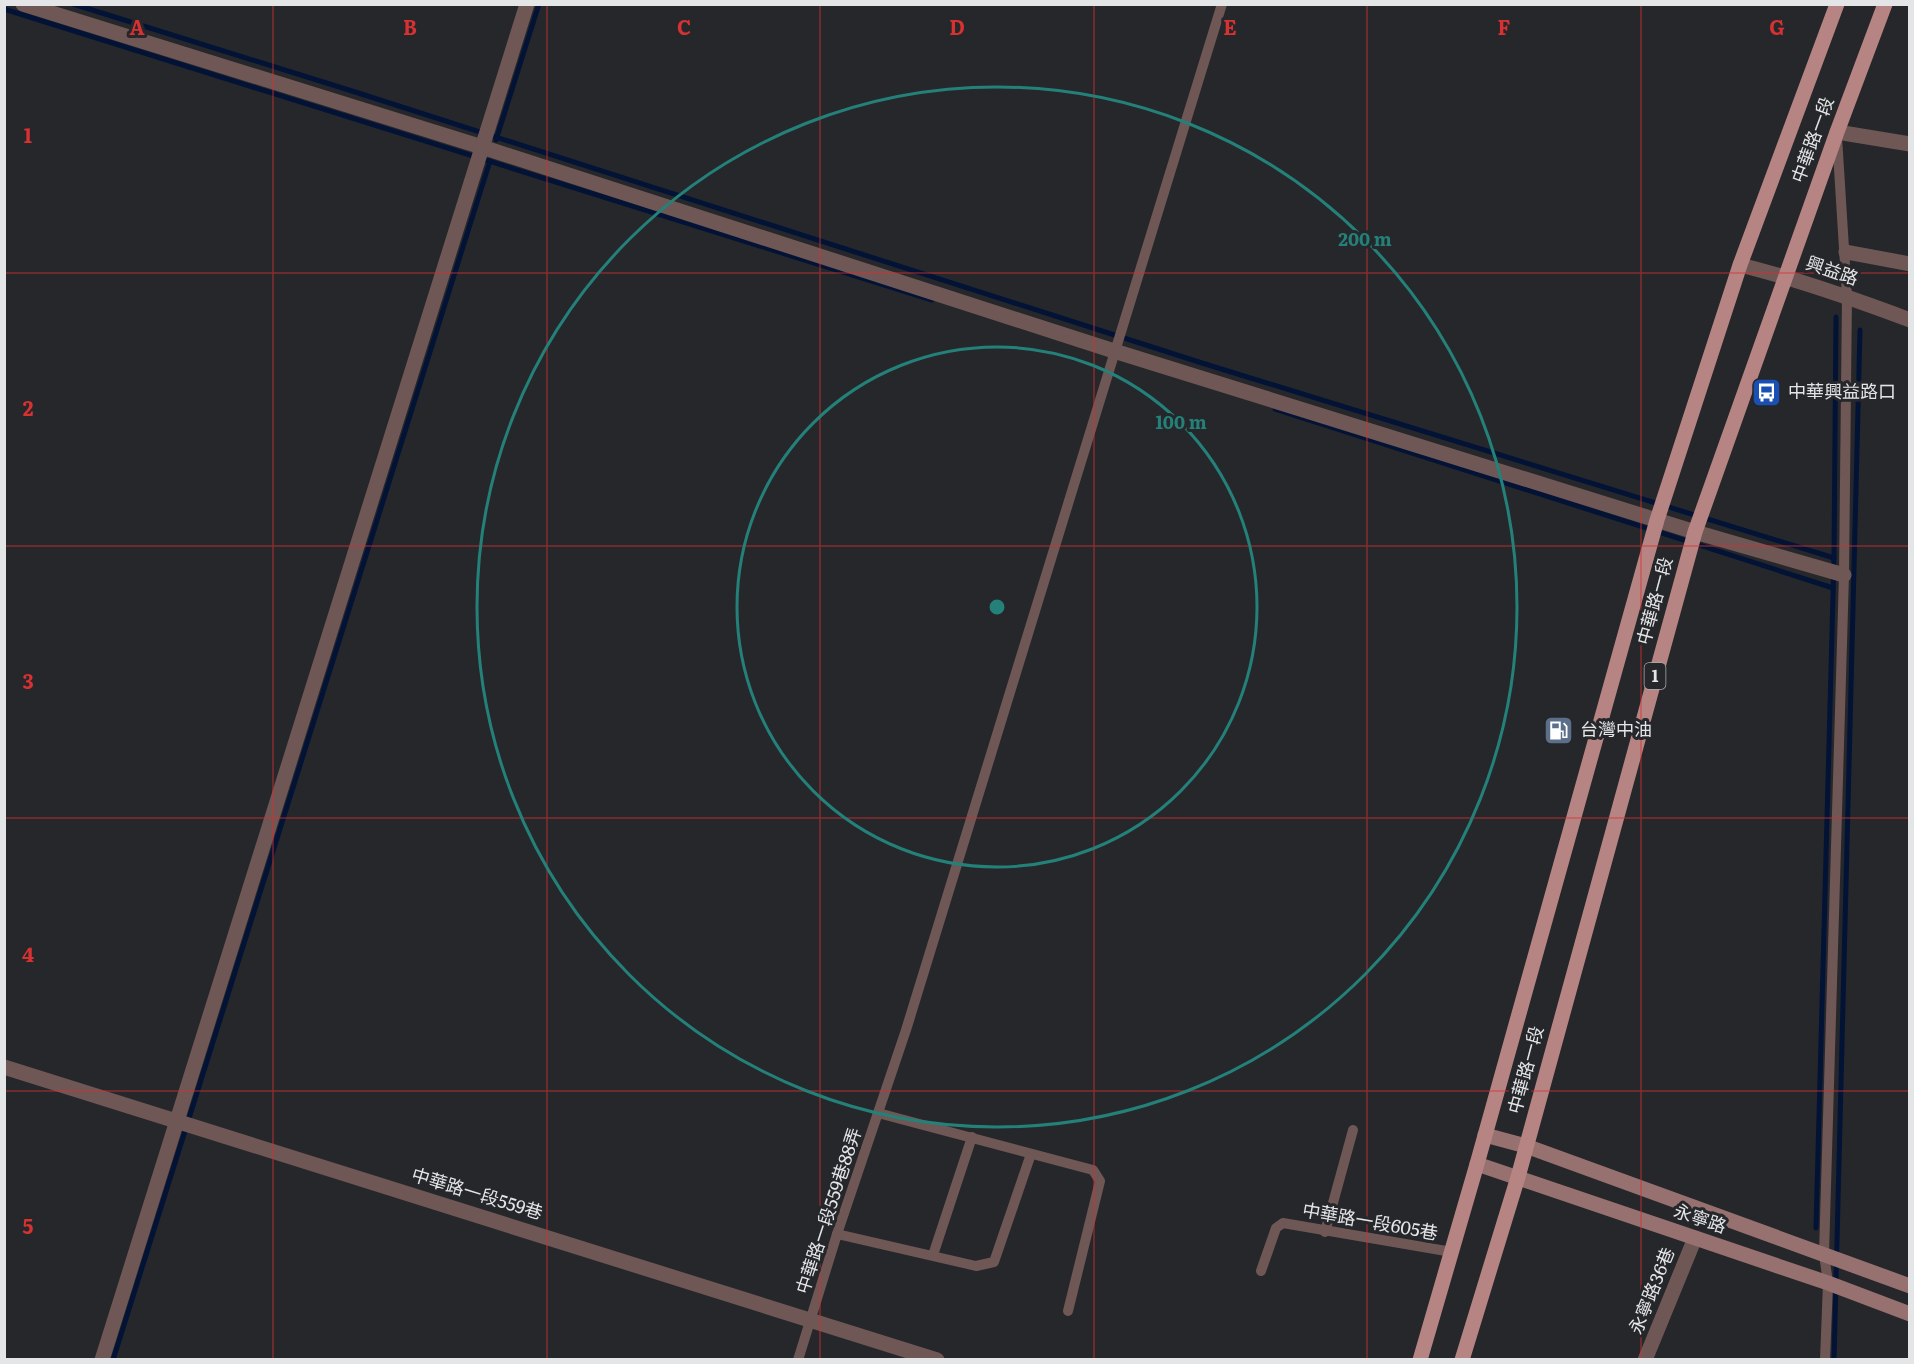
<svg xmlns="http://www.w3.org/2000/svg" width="1914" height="1364" font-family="Literata,'Noto Sans TC',serif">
<rect width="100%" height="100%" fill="#26272b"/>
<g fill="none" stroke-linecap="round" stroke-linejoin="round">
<g stroke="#031336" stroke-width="5">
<polyline points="73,4 352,91 1202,363 1834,558"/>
<polyline points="4,9 932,300"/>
<polyline points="496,140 539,4"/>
<polyline points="1275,409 1833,588"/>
<polyline points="1816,1228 1834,558 1836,317"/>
<polyline points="113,1360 490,161"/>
<polyline points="1834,1360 1860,330"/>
</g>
<g stroke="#6f5755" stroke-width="10">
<polyline points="878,1113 1093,1170 1100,1181 1068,1311"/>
<polyline points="1325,1232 1353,1130"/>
<polyline points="837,1234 976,1266 994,1262 1031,1154"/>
<polyline points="933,1255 972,1137"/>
<polyline points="1261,1271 1276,1228 1283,1223 1452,1252"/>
<polyline points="798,1360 837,1234 906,1030 1222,4"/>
<polyline points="1825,1360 1828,1283 1824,1254 1844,575 1847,296 1837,137"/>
</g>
<g stroke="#6f5755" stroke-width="15">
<polyline points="23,4 482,147 1114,351 1695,532 1844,575"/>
<polyline points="1837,132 1910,144"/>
<polyline points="1846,252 1910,264"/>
<path d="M 1740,265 C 1798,279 1854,299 1910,320"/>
<polyline points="4,1067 937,1360"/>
<polyline points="102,1360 527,4"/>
<polyline points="1645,1360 1695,1238"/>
</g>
<g stroke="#97716f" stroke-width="15">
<polyline points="1485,1135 1526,1146 1910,1286"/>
<polyline points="1477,1164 1828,1283 1910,1314"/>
</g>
<g stroke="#b68583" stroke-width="15">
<polyline points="1420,1360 1477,1164 1657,520 1740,265 1837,4"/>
<polyline points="1462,1360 1518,1177 1695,532 1837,132 1885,4"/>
</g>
</g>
<path fill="none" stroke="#d73132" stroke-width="1.5" stroke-opacity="0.55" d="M 273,4 L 273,1360M 547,4 L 547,1360M 820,4 L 820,1360M 1094,4 L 1094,1360M 1367,4 L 1367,1360M 1641,4 L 1641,1360M 4,273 L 1910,273M 4,546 L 1910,546M 4,818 L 1910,818M 4,1091 L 1910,1091"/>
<g fill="none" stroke="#24817a" stroke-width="3">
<circle cx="997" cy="607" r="260"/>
<circle cx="997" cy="607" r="520"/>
</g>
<defs>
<symbol id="bus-square" viewBox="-11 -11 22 22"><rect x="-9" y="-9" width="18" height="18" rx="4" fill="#1a4fb4" stroke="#26272b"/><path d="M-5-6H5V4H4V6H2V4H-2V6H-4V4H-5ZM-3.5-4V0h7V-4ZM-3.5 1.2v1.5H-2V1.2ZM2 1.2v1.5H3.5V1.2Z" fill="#fff"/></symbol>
<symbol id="fuel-square" viewBox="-11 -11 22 22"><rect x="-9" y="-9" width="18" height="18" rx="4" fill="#5c6f8a" stroke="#26272b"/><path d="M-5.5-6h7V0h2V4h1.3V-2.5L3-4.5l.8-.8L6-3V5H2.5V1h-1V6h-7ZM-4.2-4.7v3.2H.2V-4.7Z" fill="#fff"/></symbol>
</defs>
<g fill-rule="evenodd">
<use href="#bus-square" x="1750" y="376" width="33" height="33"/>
<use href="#fuel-square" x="1542" y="714" width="33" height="33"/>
</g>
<g text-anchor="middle" stroke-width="6" stroke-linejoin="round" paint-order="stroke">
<rect fill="#26272b" stroke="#abacaf" stroke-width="1.5" x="1644.5" y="663" width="21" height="26" rx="4.5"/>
<g font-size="16" font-weight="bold" fill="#e4e5e7">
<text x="1655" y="682">1</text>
</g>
<g font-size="18" fill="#e4e5e7" stroke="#26272b">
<text transform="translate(1813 140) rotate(-70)" y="6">中華路一段</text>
<text transform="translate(1832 271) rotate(19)" y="6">興益路</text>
<text transform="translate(1655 601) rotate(-75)" y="6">中華路一段</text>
<text transform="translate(1526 1070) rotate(-75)" y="6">中華路一段</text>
<text transform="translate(477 1194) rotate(17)" y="6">中華路一段559巷</text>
<text transform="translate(829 1211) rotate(-72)" y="6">中華路一段559巷88弄</text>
<text transform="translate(1700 1219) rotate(19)" y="6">永寧路</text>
<text transform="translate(1370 1222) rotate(10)" y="6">中華路一段605巷</text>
<text transform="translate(1652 1291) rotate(-68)" y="6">永寧路36巷</text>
</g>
<g font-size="18" fill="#e4e5e7" stroke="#26272b" text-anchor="start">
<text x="1788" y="398">中華興益路口</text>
<text x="1580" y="736">台灣中油</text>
</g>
</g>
<g font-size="20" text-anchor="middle" font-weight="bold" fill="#d73132" stroke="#26272b" stroke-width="6" stroke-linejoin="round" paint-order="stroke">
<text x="137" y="35">A</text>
<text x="410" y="35">B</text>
<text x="684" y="35">C</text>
<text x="957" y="35">D</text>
<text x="1230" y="35">E</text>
<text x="1504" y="35">F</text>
<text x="1777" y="35">G</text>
<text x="28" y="143">1</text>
<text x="28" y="416">2</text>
<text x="28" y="689">3</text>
<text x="28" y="962">4</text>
<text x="28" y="1234">5</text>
</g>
<circle cx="997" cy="607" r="9" fill="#24817a" stroke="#26272b" stroke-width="3"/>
<g font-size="18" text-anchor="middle" font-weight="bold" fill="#24817a" stroke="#26272b" stroke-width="6" stroke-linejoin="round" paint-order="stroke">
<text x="1365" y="246">200 m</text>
<text x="1181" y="429">100 m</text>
</g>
<rect width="1914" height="1364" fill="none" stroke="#e4e5e7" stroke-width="12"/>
</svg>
